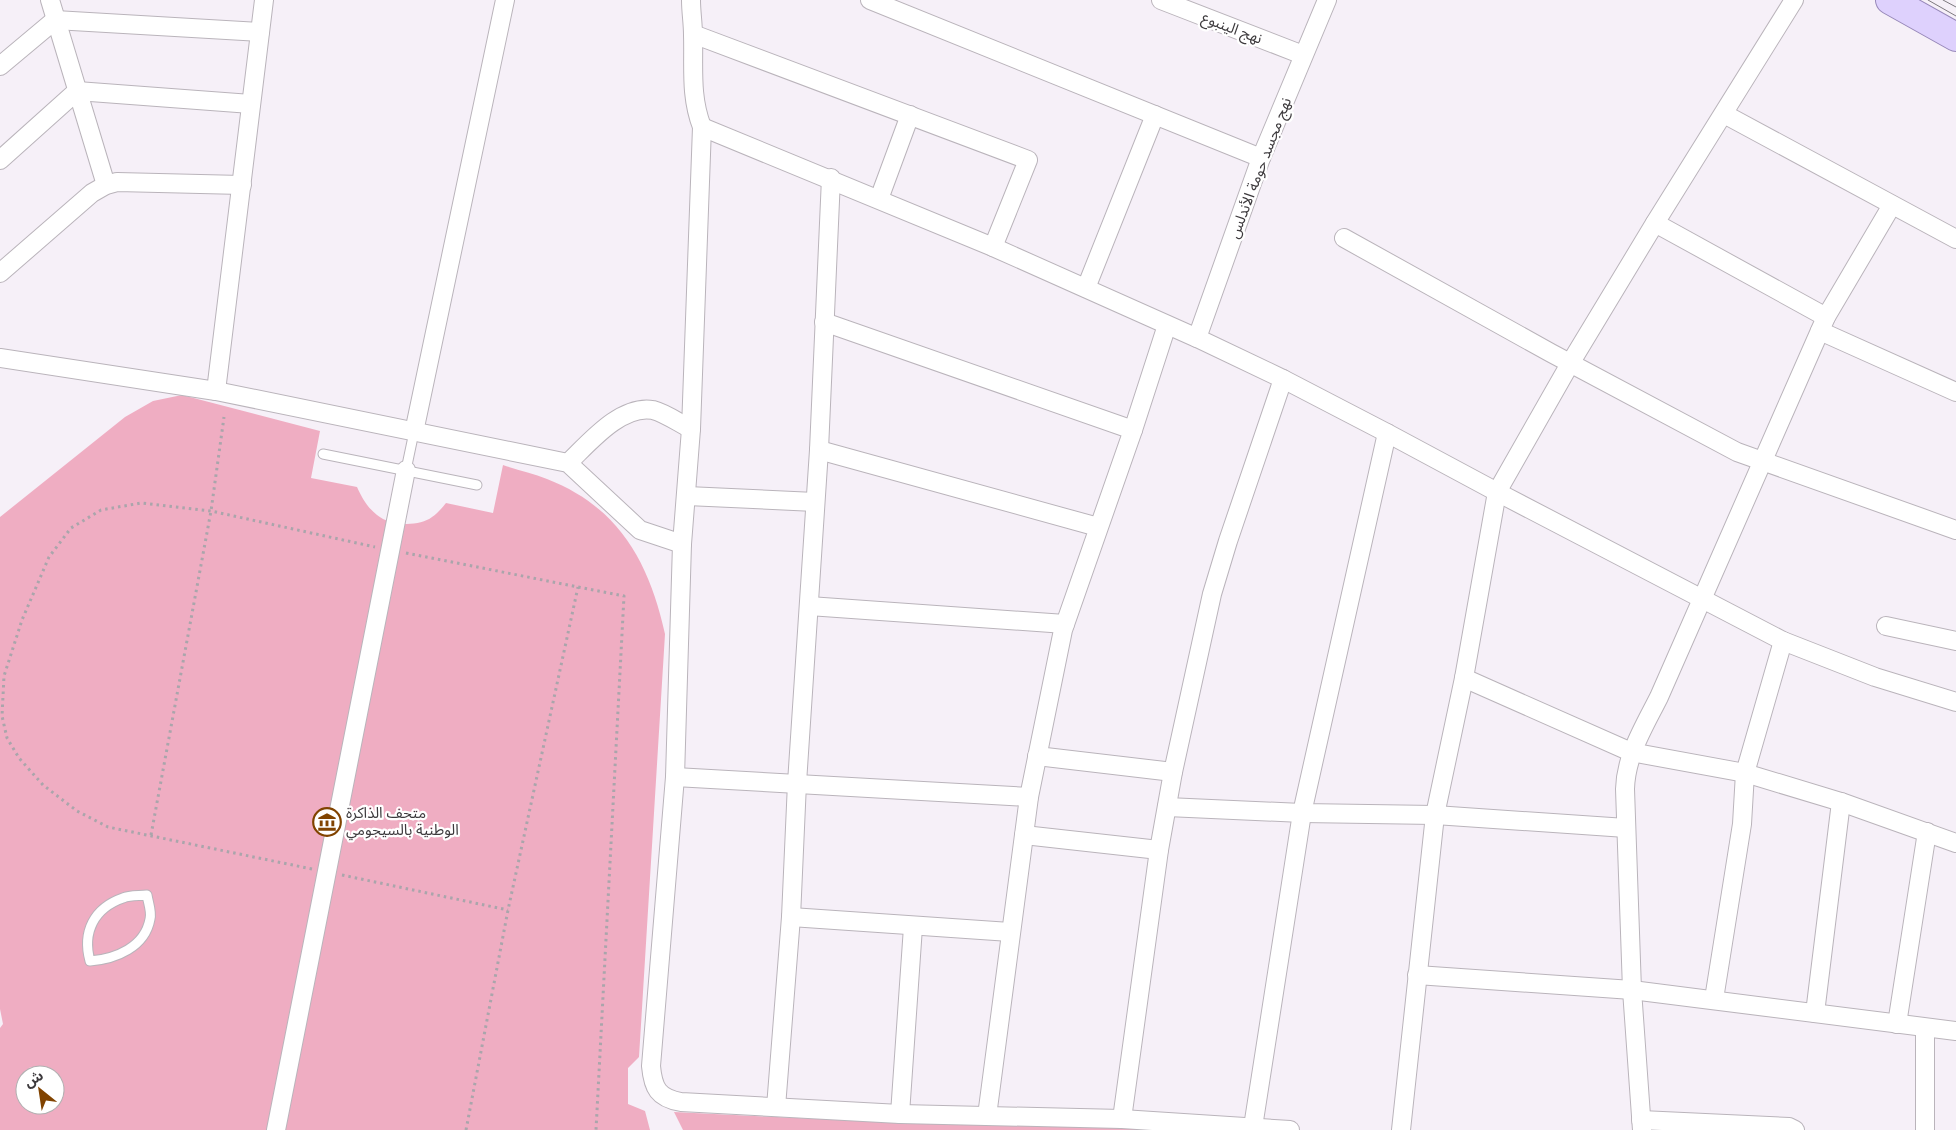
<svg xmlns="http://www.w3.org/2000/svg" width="1956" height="1130" font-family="'Open Sans','Noto Sans Arabic',sans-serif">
<rect width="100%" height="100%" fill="#f6f0f8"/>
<g fill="#efadc2" fill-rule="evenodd">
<path d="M 182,395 L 320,431 L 311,478 L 357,487 C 362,498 367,507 377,515 C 390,526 419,527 432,517 C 437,514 442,508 446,503 L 493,513 L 503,465 C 517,470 533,473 547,479 C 619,507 649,562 665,634 L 639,1057 L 628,1068 L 628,1104 L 645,1111 L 650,1130 L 0,1130 L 0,1028 L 3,1024 L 0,1009 L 0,517 L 125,417 L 153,401 ZM 25,1075 L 55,1075 L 55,1105 L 25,1105 Z"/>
<polygon points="674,1112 817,1119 1289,1123 1292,1130 683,1130"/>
</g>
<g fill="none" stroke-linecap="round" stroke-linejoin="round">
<defs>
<g id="lane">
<polyline points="323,454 477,485"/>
<polyline points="406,470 414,432"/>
<path d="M 147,895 C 148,902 152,912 150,919 C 145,947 116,959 90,961 C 82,932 94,908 123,898 C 130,895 139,896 147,895 Z"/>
</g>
<g id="street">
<polyline points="50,0 106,185"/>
<path d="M 691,0 C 691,12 693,23 693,35 C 694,67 690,96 702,127 L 691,429 L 682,544 L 675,777 L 651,1066 C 653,1088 658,1098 681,1102 L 900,1114 L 1122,1119 L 1290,1130"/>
<polyline points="870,0 1261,158"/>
<polyline points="1161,0 1303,55"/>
<polyline points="693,34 1028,160 993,247"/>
<polyline points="0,66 55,20 260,32"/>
<polyline points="1724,114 1956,239"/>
<polyline points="702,127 993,247 1197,338 1283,379 1387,433 1497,492 1783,641 1875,677 1956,702"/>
<polyline points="0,160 77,91 251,104"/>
<polyline points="879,199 910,115"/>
<polyline points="1655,223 1826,317"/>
<polyline points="1344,238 1551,353 1737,452 1956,530"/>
<polyline points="0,273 92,193 106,185 117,182 242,185"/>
<polyline points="1086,288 1155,115"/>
<polyline points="824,322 1133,430"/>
<polyline points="1820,331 1956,392"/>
<polyline points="1197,338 1261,158 1327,0"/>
<polyline points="0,358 216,391 568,463 640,530 682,544"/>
<polyline points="216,391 264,0"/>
<polyline points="414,432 505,0"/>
<polyline points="819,450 1098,527"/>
<path d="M 568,463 C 588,444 621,404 653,410 C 665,413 679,423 691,429"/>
<polyline points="687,496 815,502"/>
<polyline points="809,606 1065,624"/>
<polyline points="1886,626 1956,641"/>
<polyline points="1464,678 1631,752 1745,773 1841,802 1956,843"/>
<polyline points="1037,756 1173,772"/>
<polyline points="675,777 1029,797"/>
<polyline points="1167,807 1302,813 1435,815 1626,828"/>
<polyline points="1024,835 1159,850"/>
<polyline points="791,917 1010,932"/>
<polyline points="1417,975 1632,990 1956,1031"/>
<polyline points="1714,999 1742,824 1745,773 1783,641"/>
<polyline points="1815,1013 1841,802"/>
<polyline points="1897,1024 1927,832"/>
<polyline points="776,1107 791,917 797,783 819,450 831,178"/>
<polyline points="900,1114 913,927"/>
<polyline points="987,1116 1029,797 1063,630 1133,430 1167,325"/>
<polyline points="1122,1119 1159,850 1173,772 1212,594 1228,541 1283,379"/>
<polyline points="1641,1120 1789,1127 1795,1130"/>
<polyline points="1253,1127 1302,813 1387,433"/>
<polyline points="276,1130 406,470"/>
<polyline points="1401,1130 1435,815 1464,678 1497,492 1571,362 1655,223 1794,0"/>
<path d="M 1642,1130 L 1632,990 L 1625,789 C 1626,755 1644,727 1659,697 L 1826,317 L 1892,205"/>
<polyline points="1925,1130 1925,1028"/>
</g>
<polyline id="primary" points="1890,0 1956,37"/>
</defs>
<use href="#lane" stroke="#bab4bb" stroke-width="11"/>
<use href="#street" stroke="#bab4bb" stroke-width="20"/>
<use href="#primary" stroke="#9788b9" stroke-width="30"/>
<g stroke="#aaa5ab" stroke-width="3" stroke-dasharray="2.5 4" stroke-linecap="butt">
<polyline points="406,553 624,596 596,1130"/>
<polyline points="151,835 211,511 224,417"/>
<polyline points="312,869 108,827 77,811 43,785 19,758 7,738 2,716 4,676 22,620 49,557 71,528 101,510 141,503 211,511 375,547"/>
<polyline points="342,875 508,910"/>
<polyline points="466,1130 508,910 578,587"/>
</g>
<use href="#lane" stroke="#fff" stroke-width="9"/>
<use href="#street" stroke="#fff" stroke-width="18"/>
<use href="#primary" stroke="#ded1fd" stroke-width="28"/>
<g stroke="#7d797e" stroke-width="1">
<polyline points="1928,0 1956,16"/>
<polyline points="1943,0 1956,7"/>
</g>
</g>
<defs>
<symbol id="museum-ring" viewBox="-11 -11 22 22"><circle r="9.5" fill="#fff" stroke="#814300" stroke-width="1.5"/><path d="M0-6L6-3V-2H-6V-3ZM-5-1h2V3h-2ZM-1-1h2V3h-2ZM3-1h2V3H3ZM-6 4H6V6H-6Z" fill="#814300"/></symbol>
</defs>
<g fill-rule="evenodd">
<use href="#museum-ring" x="311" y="806" width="32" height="32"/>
</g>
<g text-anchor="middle" stroke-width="4.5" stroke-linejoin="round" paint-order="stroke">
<g font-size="15" fill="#3d3a3d" stroke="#fff">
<text transform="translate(1232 28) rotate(21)" y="5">نهج الينبوع</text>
<text transform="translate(1260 168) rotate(-69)" y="5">نهج مجسد حومة الأندلس</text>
</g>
<g font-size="15" fill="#3d3a3d" stroke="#fff" text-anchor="start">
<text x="346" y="818">متحف الذاكرة<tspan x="346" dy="17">الوطنية بالسيجومي</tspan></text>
</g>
</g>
<g transform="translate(40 1090) rotate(330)"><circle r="24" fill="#ffffff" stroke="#b1b0b1"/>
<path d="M0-4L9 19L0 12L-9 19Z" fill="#814300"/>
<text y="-8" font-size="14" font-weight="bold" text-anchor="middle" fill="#3d3a3d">ش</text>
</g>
</svg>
